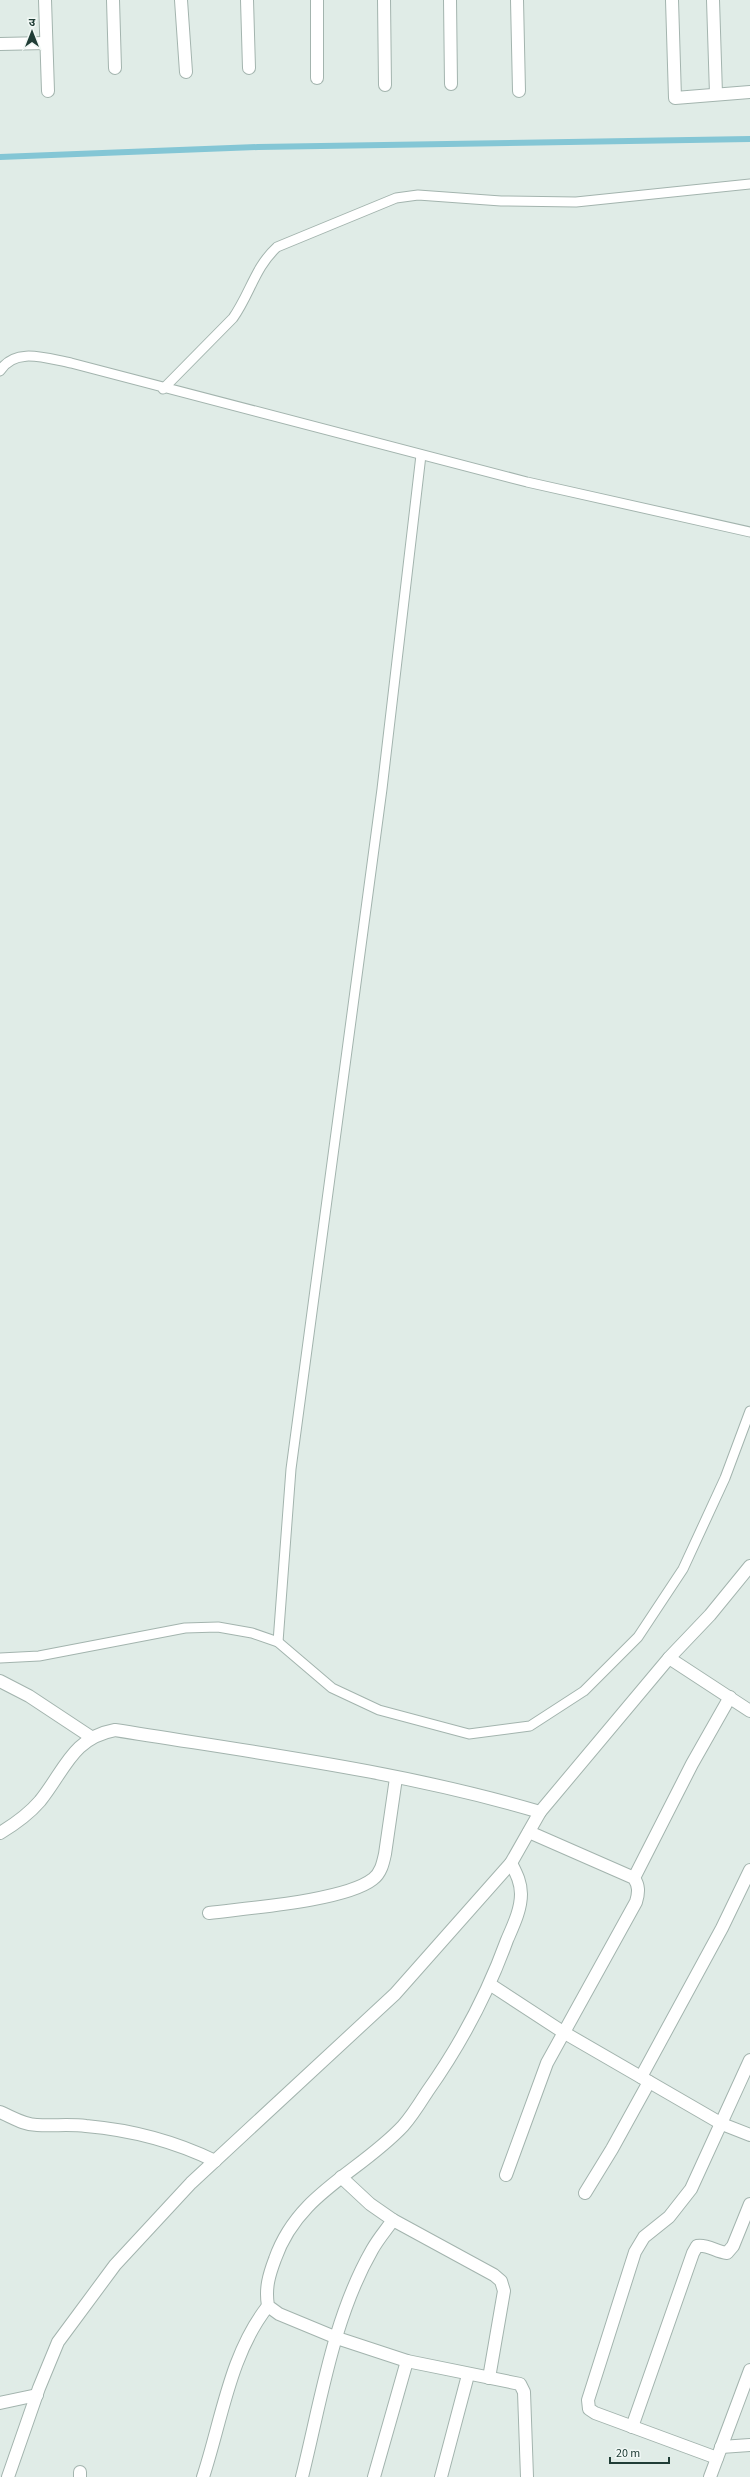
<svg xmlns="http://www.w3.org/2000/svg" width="750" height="2477" font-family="'Source Sans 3','Noto Sans Devanagari',sans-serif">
<rect width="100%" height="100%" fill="#e0ece7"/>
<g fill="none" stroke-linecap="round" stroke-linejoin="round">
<polyline stroke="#84c6d5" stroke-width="6" points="0,157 258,147 750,139"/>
<defs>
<g id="service">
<path d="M 0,371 C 15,346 48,359 71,363 L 527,482 L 750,532"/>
<path d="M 163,389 L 233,318 C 250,294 255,267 277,247 L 396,198 L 418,195 L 501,201 L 576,202 L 750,184"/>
<polyline points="278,1642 291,1469 382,789 421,455"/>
<polyline points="0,1658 39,1656 185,1628 218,1627 252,1633 278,1642 332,1688 379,1710 469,1734 530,1726 584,1691 638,1637 683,1569 725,1478 750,1411"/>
</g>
<g id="minor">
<polyline points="45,0 48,91"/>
<polyline points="113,0 115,68"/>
<polyline points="181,0 186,72"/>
<polyline points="247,0 249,68"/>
<polyline points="384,0 385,85"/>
<polyline points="450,0 451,84"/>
<polyline points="517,0 519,91"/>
<polyline points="672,0 675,98 750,92"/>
<polyline points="713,0 716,94"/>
<polyline points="0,44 46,43"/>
<polyline points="317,78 317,0"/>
<polyline points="669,1658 750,1711"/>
<polyline points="0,1681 29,1696 91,1737"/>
<path d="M 0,1833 C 15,1824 28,1815 40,1801 C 65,1770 72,1738 115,1730 C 257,1753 402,1771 540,1812 L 669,1658 L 710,1615 L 750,1566"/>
<path d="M 511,1863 C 516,1873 521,1882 521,1894 C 521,1910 513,1926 507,1940 C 487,1995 461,2044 427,2092 C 420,2103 412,2116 403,2126 C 359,2173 298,2193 275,2259 C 269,2275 265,2288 268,2306 L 279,2314 L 337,2338 L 407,2361 L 520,2384 L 524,2392 L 527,2477"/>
<polyline points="634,1878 692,1764 730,1697"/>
<path d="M 209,1913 C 247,1908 345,1901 373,1879 C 381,1873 383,1863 385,1854 L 396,1778"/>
<polyline points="491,1985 563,2032 722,2124 750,2135"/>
<polyline points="641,2077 722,1928 750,1870"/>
<path d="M 0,2112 C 12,2117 24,2125 37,2125 C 53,2126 70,2124 86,2126 C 132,2130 174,2141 215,2161"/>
<path d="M 506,2175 L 547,2063 L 636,1902 C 639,1892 639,1886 634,1878 L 529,1832"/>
<polyline points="341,2177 370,2204 393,2220 494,2275 501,2281 504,2291 489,2378"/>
<polyline points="585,2193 612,2149 649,2082"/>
<polyline points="0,2403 37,2395"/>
<path d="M 632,2427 L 693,2253 L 697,2246 C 708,2244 716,2252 727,2253 L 733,2246 L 750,2204"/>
<polyline points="721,2447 750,2445"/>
<polyline points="717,2458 595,2413 589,2409 588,2400 635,2252 644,2237 669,2217 691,2189 750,2060"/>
<polyline points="8,2477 39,2388 58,2342 115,2265 191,2183 395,1994 511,1863 540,1812"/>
<polyline points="80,2477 80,2472"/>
<path d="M 203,2477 C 222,2419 230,2354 268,2306"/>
<path d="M 302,2477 C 321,2401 333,2318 372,2250 C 378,2239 386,2230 393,2220"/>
<polyline points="374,2477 407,2361"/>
<polyline points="441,2477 468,2375"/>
<polyline points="710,2477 750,2370"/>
</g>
</defs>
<use href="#service" stroke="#a3b4ae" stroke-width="11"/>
<use href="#minor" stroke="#a3b4ae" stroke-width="14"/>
<use href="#service" stroke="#fff" stroke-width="9"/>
<use href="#minor" stroke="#fff" stroke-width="12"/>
</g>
<g transform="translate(32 32)" stroke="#f1f8f5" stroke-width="3" paint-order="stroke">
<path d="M0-3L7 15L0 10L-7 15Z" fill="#203d36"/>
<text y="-6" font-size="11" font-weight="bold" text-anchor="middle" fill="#203d36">उ</text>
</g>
<path d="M610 2457v6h59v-6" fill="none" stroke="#203d36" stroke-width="2"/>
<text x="616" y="2457" font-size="12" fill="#203d36" stroke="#f1f8f5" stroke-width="3" paint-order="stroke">20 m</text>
</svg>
